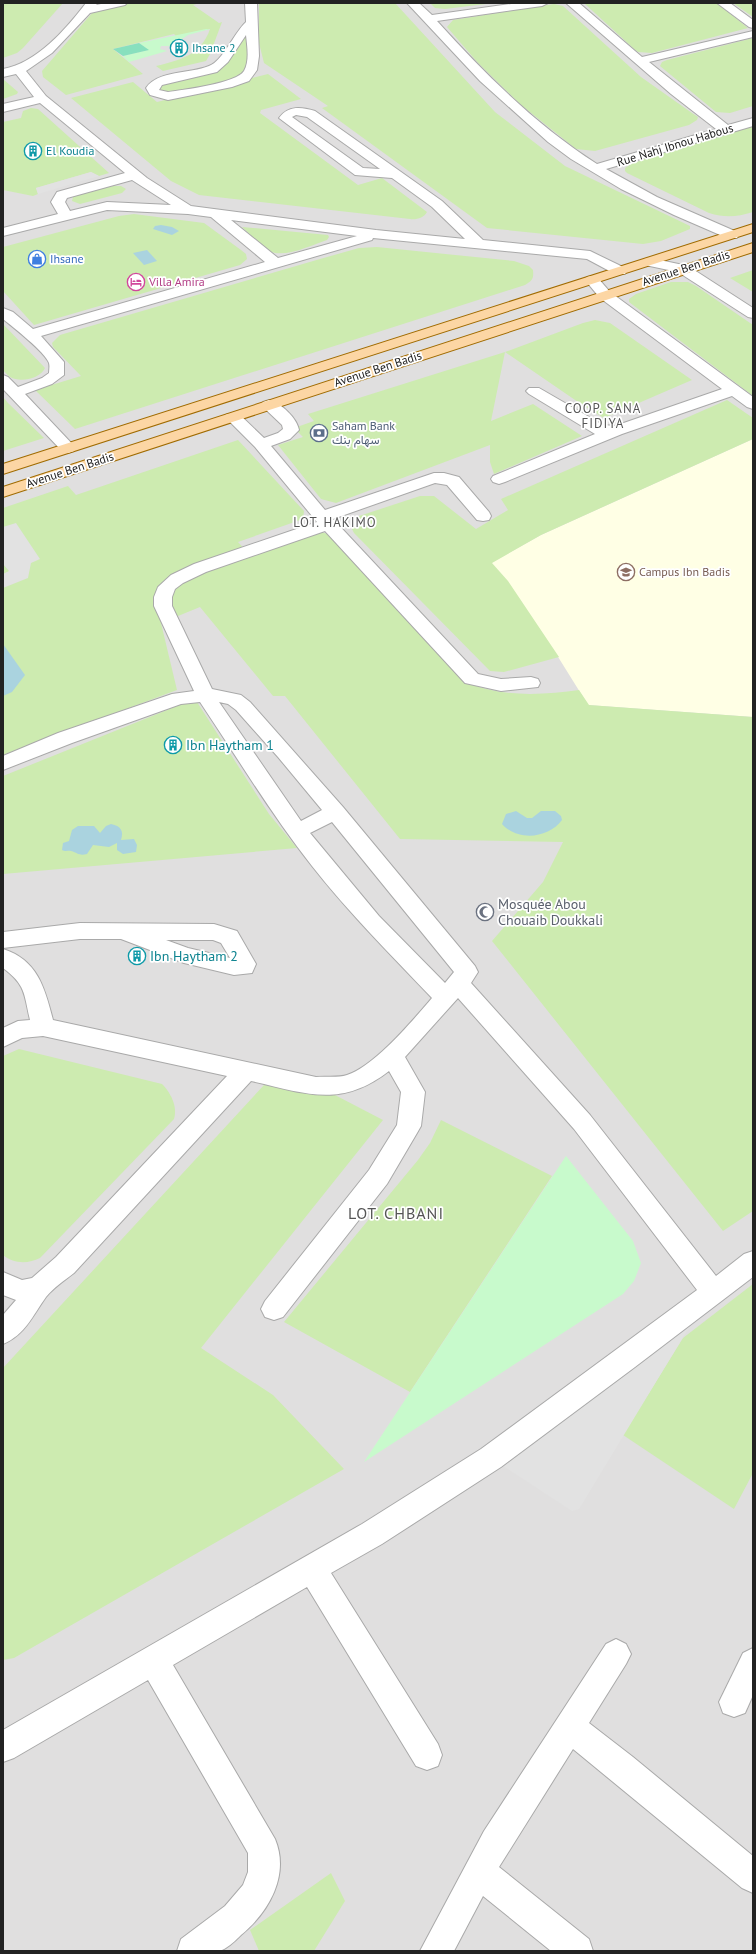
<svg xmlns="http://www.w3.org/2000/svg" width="756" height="1954" font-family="'PT Sans',Vazirmatn,sans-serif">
<rect width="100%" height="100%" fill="#f2efe9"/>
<rect fill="#e0dfdf" x="3" y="3" width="750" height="1948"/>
<polygon fill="#ffffe5" points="753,439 753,717 588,705 555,652 491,563 541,535"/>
<g fill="#cdebb0">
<polygon points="3,3 63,3 23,48 17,53 3,58"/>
<path d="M 129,3 L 200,3 L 193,5 L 219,23 L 222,22 L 210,54 L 206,61 L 163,71 L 156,66 C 181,60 201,55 210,29 L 176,36 L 174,34 L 113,49 L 143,74 L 66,95 L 43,77 L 42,71 L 92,13 Z"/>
<polygon points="259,3 395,3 495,112 565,166 690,226 690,229 661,241 643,244 487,228 322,108 328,106 264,63 259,43"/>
<polygon points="430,3 494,3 445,9 435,8"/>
<polygon points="584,3 717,3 748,28 652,53 638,52 634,49"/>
<polygon points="733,3 753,3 753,17"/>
<polygon points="554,4 563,6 641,77 692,113 698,117 697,120 689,125 595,151 576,149 521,105 478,63 447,27 453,20"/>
<path d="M 246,36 C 247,46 249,61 245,70 C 240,81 182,92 169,93 C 166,93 163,91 160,90 L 158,87 L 160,85 L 216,71 C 233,62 233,46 246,36 Z"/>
<polygon points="753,38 753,106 730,113 716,112 660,66 662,62 667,60"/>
<path d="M 268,74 L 301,99 L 261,110 L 260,113 L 358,185 L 382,178 L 427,212 C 424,218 416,220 410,219 L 199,195 L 171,181 L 71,98 L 133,82 L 157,102 Z"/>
<polygon points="3,79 18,92 17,94 3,99"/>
<polygon points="31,108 38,109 109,173 99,176 91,172 36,188 38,194 33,196 3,190 3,122 21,118 23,111"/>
<path d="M 753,126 L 753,212 C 737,217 725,218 709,213 L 627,173 L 625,171 L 625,168 L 631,164 L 661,153 Z"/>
<polygon points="113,186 121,186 126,189 122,193 80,204 72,201 73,197 77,195"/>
<polygon points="134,214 204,223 241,250 246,254 247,259 240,265 34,325 3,291 3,247 119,216"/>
<path d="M 242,227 L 328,235 L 329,237 L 327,240 C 311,245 283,260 267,250 C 258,244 250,234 242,227 Z"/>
<path d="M 377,247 L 514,261 L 529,266 L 533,270 C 534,279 532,281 525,285 L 75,429 L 35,390 L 81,376 L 53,347 L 52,343 L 60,335 L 320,259 L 359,248 Z"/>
<polygon points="753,270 753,292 730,278"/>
<polygon points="671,282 688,282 696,286 753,325 753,396 629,302 629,299 636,294"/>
<polygon points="595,320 610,323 692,380 604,418 578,402 505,352 491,421 533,404 582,436 494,474 490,462 490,445 336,503 321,499 278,445 303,437 294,428 314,421 308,414 505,352 583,323"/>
<path d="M 3,324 L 45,368 C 40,379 20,383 10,377 C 7,375 5,372 3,370 Z"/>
<polygon points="3,397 8,403 44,438 3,451"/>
<polygon points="727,400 753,418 753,439 541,535 492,563 508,581 559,657 504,672 490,671 354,533 351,527 353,518 420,496 434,496 476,529 508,510 501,499"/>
<path d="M 238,440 L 304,511 L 303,519 L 238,542 L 251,556 L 321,532 L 331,535 L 465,681 C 498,698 544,695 579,690 L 589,705 L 753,717 L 753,1211 L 723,1231 L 492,941 L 543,882 L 563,842 L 400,839 L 285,696 L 273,696 L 200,607 L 161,623 L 177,690 L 3,755 L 3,508 L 68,486 L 76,495 Z"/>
<polygon points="197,702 269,814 297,848 3,874 3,776 182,704"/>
<path d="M 19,1049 L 162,1084 C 170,1092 178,1106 174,1119 L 40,1258 C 28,1264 14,1264 3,1255 L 3,1056 Z"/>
<polygon points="264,1085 333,1094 383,1120 201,1348 273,1395 344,1469 14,1658 3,1660 3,1368"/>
<polygon points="441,1120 552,1176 410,1392 284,1322 418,1160 430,1143"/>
<polygon points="753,1284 753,1473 734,1509 623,1435 683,1338"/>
<polygon points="331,1873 345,1901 314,1951 259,1951 250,1930"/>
</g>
<g fill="#c8facc">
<polygon points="206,29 210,29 188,35 172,46 161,46 160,49 167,51 129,62 123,56 148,50 139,43"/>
<polygon points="566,1156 633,1241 641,1263 634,1281 623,1294 364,1462"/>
</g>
<polygon fill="#88e0be" points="139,43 149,50 123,56 113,49"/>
<g fill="#e2e2e2">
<polygon points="91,172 99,176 38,194 36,188"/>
<polygon points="16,523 40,559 31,563 28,578 3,588 3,574 9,571 3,564 3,527"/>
<polygon points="708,1296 579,1509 572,1511 491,1458"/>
</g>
<g fill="#aad3df">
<polygon points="161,225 172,227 179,231 172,235 153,229 155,226"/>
<polygon points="147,250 157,261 144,265 133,253"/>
<polygon points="3,644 25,675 12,692 3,696"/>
<path d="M 516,811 L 527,818 L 532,818 L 541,811 L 555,811 L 561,816 L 562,820 C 549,838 518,842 502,824 L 506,814 Z"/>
<path d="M 111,824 C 121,826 124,831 121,840 L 134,839 L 137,845 L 136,852 L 123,854 L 117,850 L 117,843 L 109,847 L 93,845 L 87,854 C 79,856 78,853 71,851 C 68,850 66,852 62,850 L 63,843 L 69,841 L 72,830 L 78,826 L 94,826 L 100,833 L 106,826 Z"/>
</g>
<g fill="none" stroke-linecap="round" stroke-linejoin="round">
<defs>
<g id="minor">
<path d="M 86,3 L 98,3 L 96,5 L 106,3 L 127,3 L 125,5 L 90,13 L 52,53 L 26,71 L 46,96 L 147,178 L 191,206 L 376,230 L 465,239 L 432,207 L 392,178 L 355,175 L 279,118 C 288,105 302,107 315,111 L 442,201 L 483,240 L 590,251 L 625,268 L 627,271 L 625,274 L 615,274 L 587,259 L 373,238 L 372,240 L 41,336 L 64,362 L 64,375 L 52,384 L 25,394 L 76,448 L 74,451 L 68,453 L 62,451 L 3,389 L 3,375 L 8,377 L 18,387 L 42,378 L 49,373 C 49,370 50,367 49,363 C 45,352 13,327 3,319 L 3,308 L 13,312 L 33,329 L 265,262 L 211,217 L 188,214 L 107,210 L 3,236 L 3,228 L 58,214 L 51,202 L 57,192 L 125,173 L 40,103 L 3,112 L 3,104 L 34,97 L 16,74 L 3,77 L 3,69 C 37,63 66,29 86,3 ZM 296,115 L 307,117 L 380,169 L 363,168 L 292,117 ZM 132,180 L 171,205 L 107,202 L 70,211 L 65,202 L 67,198 ZM 231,220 L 357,236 L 278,258 Z"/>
<path d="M 245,3 L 257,3 L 259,56 L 257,70 L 249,81 L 232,87 L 168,100 L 150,95 L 146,88 C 158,70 190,74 209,66 C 223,61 234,33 246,22 ZM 246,35 C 247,45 250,61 244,71 C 237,83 183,90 168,92 L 159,90 L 162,85 L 217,72 L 228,62 Z"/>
<path d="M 407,3 L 419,3 L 432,15 L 518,3 L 548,3 L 542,6 L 437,21 C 486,75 536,125 597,164 L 716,129 L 671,94 L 566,3 L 579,3 L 642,57 L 753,31 L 753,37 L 649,62 L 728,125 L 753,118 L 753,126 L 606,169 L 657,197 L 737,232 L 739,235 L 737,238 L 727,238 L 674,215 L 621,189 L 571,159 L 548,142 L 480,81 Z"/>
<polygon points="717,3 730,3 753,20 753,28 749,27"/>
<polygon points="650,258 688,266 753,308 753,318 748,317 678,272 645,265 643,262 645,259"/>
<polygon points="592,276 597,277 610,292 753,397 753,409 747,407 732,396 622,434 505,482 499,484 493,482 491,479 493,476 595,434 529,394 526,391 529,388 539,388 603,425 615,426 722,389 600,298 585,280 587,277"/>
<path d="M 269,400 C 281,403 297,418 299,430 L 290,439 L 271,446 L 325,510 L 434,473 L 444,473 L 459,477 L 489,512 L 491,516 L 489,520 L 483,521 L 477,520 L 447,485 L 435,483 L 333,519 L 478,674 L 501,679 L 531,677 L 538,679 L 540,683 L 538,687 L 501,691 L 465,683 L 325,531 L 206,572 L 183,583 L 175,589 L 172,597 L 172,606 L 212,689 L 241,695 L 250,702 L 343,807 L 475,966 L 478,972 L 471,983 L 590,1115 L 716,1276 L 744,1254 L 753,1251 L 753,1277 L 635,1367 L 501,1467 L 382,1544 L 331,1573 L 438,1744 L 442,1755 L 438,1766 L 427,1770 L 416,1766 L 307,1587 L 173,1665 L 275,1839 C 290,1875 269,1912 241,1935 C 236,1940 229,1947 222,1950 C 216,1953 186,1951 177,1951 L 181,1939 L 225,1906 L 243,1885 L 248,1872 L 248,1853 L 148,1680 L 14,1758 L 3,1762 L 3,1730 L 362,1524 L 481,1449 L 697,1290 L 574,1129 L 458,998 L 405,1057 L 425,1092 L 421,1126 L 417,1133 L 387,1184 L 283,1317 L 274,1320 L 265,1317 L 261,1309 L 265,1301 L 369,1170 L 397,1125 L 401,1092 L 389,1071 C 340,1109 306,1093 251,1081 L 74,1273 C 65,1280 53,1288 46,1297 C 33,1315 25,1335 3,1344 L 3,1315 L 16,1300 L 3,1295 L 3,1272 L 22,1280 L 32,1278 L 56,1257 L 227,1076 L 43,1036 L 22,1038 L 3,1047 L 3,1028 L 18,1021 L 30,1020 C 24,994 26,985 3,968 L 3,949 C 38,960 45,989 53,1020 L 316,1077 C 326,1076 338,1078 347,1075 C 375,1066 413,1020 432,998 C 391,955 349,913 312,866 C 271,814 237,757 200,702 L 181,704 L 72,743 L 3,770 L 3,756 L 58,733 L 172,694 L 194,691 L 154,606 L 154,597 L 158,587 L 171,575 L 194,564 L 317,522 L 255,447 L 225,417 L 227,414 L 239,414 L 264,438 L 278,433 L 283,429 L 282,425 L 261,405 L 263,402 ZM 219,702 L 228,704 L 236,710 L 278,757 L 322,810 L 301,821 ZM 332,822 L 454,972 L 445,983 L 379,916 L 310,833 Z"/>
<path d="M 80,923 L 214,924 L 237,931 L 256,964 L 252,973 L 234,975 L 184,963 L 121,939 L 80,939 L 3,948 L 3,932 ZM 166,940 L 213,940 L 221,943 L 230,958 L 188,948 Z"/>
<polygon points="616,1639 626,1644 631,1654 626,1664 589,1723 633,1757 753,1856 753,1893 742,1888 573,1749 499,1867 589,1939 593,1951 551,1951 483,1896 454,1951 420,1951 484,1831 606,1644"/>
<polygon points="753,1648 753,1695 745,1713 734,1717 723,1713 719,1702 743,1653"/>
</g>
<g id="major">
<polygon points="753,224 753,232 3,474 3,464"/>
<polygon points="753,243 753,252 3,497 3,487"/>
</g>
</defs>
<use href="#minor" stroke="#a9a9a9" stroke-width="2"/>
<use href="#major" stroke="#a06b00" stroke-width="2"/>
<use href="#minor" fill="#fff" fill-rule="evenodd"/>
<use href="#major" fill="#fcd6a4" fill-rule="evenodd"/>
</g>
<defs>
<symbol id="building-ring" viewBox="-11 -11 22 22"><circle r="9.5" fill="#fff" stroke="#0f9aa8" stroke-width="1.5"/><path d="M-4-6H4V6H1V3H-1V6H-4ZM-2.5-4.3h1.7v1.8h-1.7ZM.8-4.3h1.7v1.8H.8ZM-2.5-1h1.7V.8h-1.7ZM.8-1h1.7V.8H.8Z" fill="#0f9aa8"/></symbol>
<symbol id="shop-ring" viewBox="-11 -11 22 22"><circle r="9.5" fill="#fff" stroke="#3f7fe0" stroke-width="1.5"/><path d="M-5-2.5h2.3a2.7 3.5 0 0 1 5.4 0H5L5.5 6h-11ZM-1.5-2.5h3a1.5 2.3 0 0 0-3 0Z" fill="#3f7fe0"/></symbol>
<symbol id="hotel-ring" viewBox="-11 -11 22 22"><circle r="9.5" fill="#fff" stroke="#d1479c" stroke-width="1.5"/><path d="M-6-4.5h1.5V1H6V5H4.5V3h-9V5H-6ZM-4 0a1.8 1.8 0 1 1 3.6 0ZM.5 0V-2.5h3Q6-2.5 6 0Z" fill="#d1479c"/></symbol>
<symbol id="bank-ring" viewBox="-11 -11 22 22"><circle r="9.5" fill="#fff" stroke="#5c6f8a" stroke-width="1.5"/><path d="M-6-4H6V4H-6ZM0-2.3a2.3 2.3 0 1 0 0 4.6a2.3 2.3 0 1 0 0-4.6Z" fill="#5c6f8a"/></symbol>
<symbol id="school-ring" viewBox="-11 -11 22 22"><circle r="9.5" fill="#fff" stroke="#8d6e63" stroke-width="1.5"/><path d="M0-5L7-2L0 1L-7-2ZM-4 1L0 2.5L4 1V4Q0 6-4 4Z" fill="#8d6e63"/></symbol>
<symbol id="mosque-ring" viewBox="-11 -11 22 22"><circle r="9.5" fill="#fff" stroke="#6b7280" stroke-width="1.5"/><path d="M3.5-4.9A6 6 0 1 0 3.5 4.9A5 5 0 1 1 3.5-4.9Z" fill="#6b7280"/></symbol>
</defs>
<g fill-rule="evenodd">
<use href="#building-ring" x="169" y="38" width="20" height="20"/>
<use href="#building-ring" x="23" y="141" width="20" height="20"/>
<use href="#shop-ring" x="27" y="249" width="20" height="20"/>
<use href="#hotel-ring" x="126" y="272" width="20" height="20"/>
<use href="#bank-ring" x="309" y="423" width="20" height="20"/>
<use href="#school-ring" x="616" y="562" width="20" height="20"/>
<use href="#building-ring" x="163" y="735" width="20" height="20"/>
<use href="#mosque-ring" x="475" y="902" width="20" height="20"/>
<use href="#building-ring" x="127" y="946" width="20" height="20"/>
</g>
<g text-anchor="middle" stroke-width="3.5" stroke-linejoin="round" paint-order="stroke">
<g font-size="12" fill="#0d838f" stroke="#fff" text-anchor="start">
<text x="192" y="52">Ihsane 2</text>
<text x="46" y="155">El Koudia</text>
</g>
<g font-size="12" fill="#222" stroke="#fff">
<text transform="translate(675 145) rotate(-17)" y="4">Rue Nahj Ibnou Habous</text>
<text transform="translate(686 268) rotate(-18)" y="4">Avenue Ben Badis</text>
<text transform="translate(378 369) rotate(-18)" y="4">Avenue Ben Badis</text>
<text transform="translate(70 470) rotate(-18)" y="4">Avenue Ben Badis</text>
</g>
<g font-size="12" fill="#366cbe" stroke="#fff" text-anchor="start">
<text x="50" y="263">Ihsane</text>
</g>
<g font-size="12" fill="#b23c85" stroke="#fff" text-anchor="start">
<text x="149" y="286">Villa Amira</text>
</g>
<g font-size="12" fill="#4e5e75" stroke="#fff" text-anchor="start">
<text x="332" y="430">Saham Bank<tspan x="332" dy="14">سهام بنك</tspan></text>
</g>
<g font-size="12" fill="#785e54" stroke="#fff" text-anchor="start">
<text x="639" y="576">Campus Ibn Badis</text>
</g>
<g font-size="13" letter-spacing="1" fill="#555" stroke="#fff">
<text x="603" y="413">COOP. SANA<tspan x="603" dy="15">FIDIYA</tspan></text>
<text x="335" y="527">LOT. HAKIMO</text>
</g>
<g font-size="14" fill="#0d838f" stroke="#fff" text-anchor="start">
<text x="186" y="750">Ibn Haytham 1</text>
<text x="150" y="961">Ibn Haytham 2</text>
</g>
<g font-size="14" fill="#5b616d" stroke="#fff" text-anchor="start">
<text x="498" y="909">Mosquée Abou<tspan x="498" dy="16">Chouaib Doukkali</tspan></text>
</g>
<g font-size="16" letter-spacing="1" fill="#555" stroke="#fff">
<text x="396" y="1219">LOT. CHBANI</text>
</g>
</g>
<rect width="756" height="1954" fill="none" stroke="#222222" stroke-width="8"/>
</svg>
